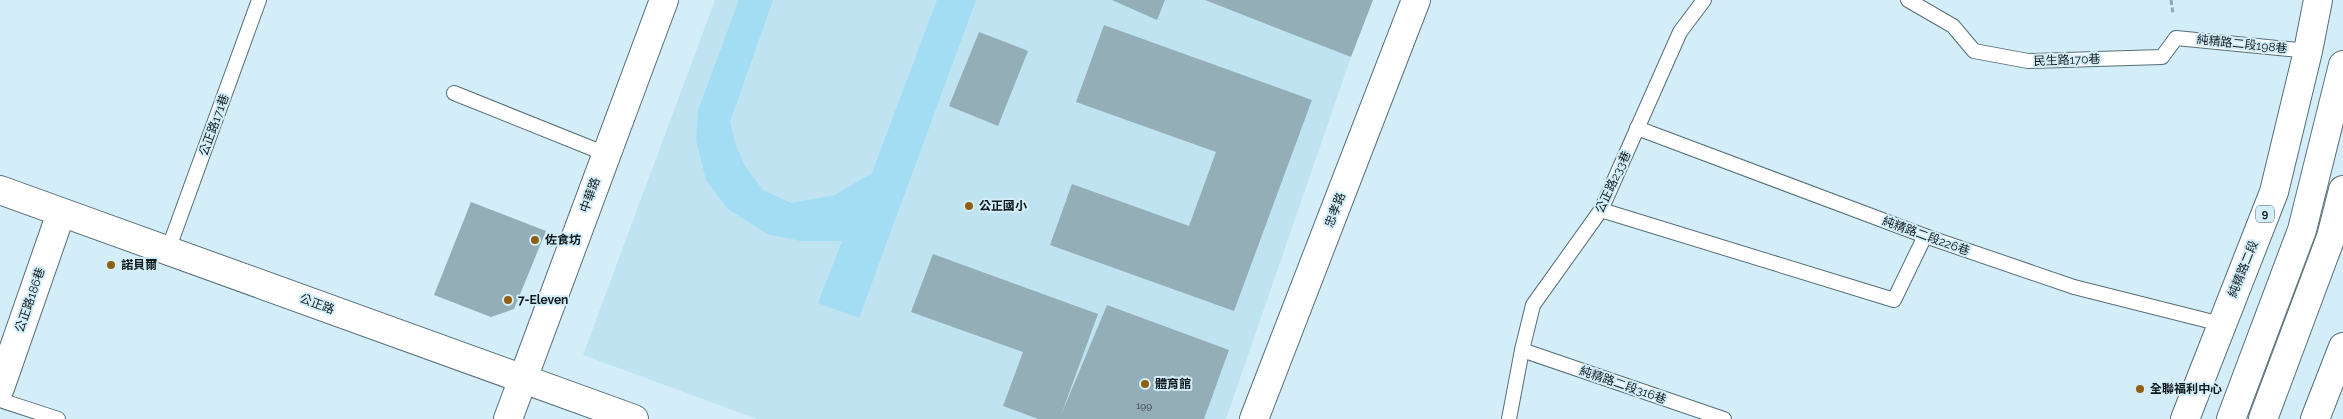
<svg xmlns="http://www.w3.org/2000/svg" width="2343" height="419" font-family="Raleway,'Noto Sans TC',sans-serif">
<rect width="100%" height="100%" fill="#d3eef9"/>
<polygon fill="#bfe3f1" points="715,0 1373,0 1351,57 1226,419 757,419 583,355"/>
<polygon fill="#a3ddf3" points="739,0 773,0 730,122 736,146 745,166 763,190 791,203 835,195 872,173 937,0 976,0 859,318 818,303 842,241 801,241 767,234 728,209 706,180 696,140 698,110"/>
<g fill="#94aeb8">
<polygon points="1112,0 1165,0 1157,20"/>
<polygon points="1205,0 1373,0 1351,57"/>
<polygon points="1104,25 1312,100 1234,311 1050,245 1072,184 1189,226 1216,152 1076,102"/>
<polygon points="979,32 1028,51 998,126 949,106"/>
<polygon points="471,202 546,231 514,309 491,317 434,295"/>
<polygon points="933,254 1098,314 1061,415 1107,305 1229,350 1204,419 1038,419 1003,406 1023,352 911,312"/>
</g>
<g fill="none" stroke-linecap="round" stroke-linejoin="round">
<defs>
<g id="lane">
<polyline points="1908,0 1953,26 1974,51 2028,61 2162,57 2176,38 2308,51"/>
<polyline points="454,93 606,154"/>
<polyline points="1637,128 1925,236 2074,287 2221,324"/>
<polyline points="1601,210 1894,300 1925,236"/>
<polyline points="168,250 259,0"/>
<polyline points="1522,350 1724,419"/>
<polyline points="0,400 58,419"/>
<polyline points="1509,419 1522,350 1533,305 1601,210 1680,32 1704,0"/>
</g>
<g id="street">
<polyline points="0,190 634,419"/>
<polyline points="0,388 61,213"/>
<polyline points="508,419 664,0"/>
<polyline points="1254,419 1416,0"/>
</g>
<g id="primary">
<polyline points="2185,419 2274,192 2308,51 2318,0"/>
<polyline points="2231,419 2302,230 2343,65"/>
<polyline points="2263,419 2331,237 2343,190"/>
<polyline points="2315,419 2343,347"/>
</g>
</defs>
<use href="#lane" stroke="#566e77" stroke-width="16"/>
<use href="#street" stroke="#566e77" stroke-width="30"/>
<use href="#primary" stroke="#566e77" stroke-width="30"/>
<polyline stroke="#92a7b0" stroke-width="3" stroke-dasharray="5 2.5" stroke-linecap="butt" points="2171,0 2173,14"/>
<use href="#lane" stroke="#fff" stroke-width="14"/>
<use href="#street" stroke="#fff" stroke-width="28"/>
<use href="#primary" stroke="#fff" stroke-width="28"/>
</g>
<g fill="#91600f" stroke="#d3eef9" stroke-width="2">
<circle cx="969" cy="206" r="5"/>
<circle cx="535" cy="240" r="5"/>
<circle cx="111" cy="265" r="5"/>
<circle cx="508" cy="300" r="5"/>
<circle cx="1145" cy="384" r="5"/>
<circle cx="2140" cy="389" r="5"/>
</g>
<g text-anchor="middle" stroke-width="4" stroke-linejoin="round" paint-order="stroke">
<g font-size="10" fill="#303e43">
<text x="1144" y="409">199</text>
</g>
<rect fill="#d3eef9" stroke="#4a595e" stroke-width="1" x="2256" y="205.5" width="18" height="17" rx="4"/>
<g font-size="11" font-weight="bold" fill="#0f191c">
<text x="2265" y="218">9</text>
</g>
<g font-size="12" fill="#0f191c" stroke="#d3eef9">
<text transform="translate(2242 44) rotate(6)" y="4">純精路二段198巷</text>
<text transform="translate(2067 60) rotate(-2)" y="4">民生路170巷</text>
<text transform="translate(214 125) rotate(-70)" y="4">公正路171巷</text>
<text transform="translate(1613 182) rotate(-65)" y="4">公正路233巷</text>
<text transform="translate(590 195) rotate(-70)" y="4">中華路</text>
<text transform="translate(1335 210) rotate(-69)" y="4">忠孝路</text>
<text transform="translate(1926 236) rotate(20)" y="4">純精路二段226巷</text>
<text transform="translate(2243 269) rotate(-68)" y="4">純精路二段</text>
<text transform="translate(30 300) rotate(-71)" y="4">公正路186巷</text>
<text transform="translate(317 304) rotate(20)" y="4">公正路</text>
<text transform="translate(1623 385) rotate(19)" y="4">純精路二段316巷</text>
</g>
<g font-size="12" font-weight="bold" fill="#0f191c" stroke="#d3eef9" text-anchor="start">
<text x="979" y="210">公正國小</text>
<text x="545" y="244">佐食坊</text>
<text x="121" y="269">諾貝爾</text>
<text x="518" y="304">7-Eleven</text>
<text x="1155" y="388">體育館</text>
<text x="2150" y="393">全聯福利中心</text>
</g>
</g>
</svg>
